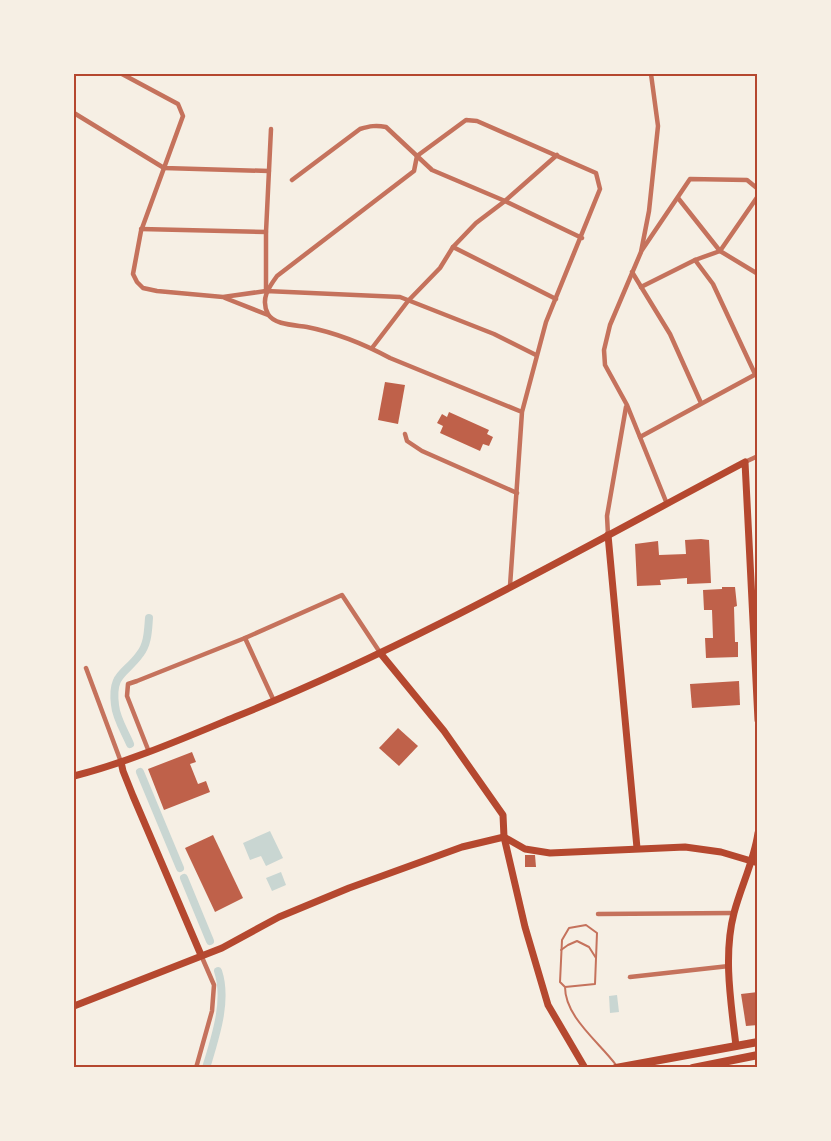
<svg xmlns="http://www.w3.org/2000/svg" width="831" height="1141" font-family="'Zilla Slab',serif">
<rect width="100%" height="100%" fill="#f6efe4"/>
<g fill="#c9d6d2">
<polygon points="270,831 283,858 266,866 261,856 250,860 243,843"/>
<polygon points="281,872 286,885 272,891 266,878"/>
<polygon points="617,995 619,1012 610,1013 609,996"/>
</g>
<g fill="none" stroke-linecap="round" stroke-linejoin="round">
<g stroke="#c9d6d2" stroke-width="8">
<path d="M 130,744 C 125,732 116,718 115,705 C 111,673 125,675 140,654 C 148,644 148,630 149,618"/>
<polyline points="140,772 180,868"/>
<polyline points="184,878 210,941"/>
<path d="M 206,1068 C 215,1038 228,1001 218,971"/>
</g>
</g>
<g fill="#bf614a">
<polygon points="385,382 405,385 398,424 378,420"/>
<polygon points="449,412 489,430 487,434 493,437 489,446 483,444 480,451 440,433 443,426 437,423 442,414 447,417"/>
<polygon points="701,539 709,540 711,583 687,584 687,578 660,580 661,585 637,586 635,544 658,541 659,555 686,554 685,540"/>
<polygon points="722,587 735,587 737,606 734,607 735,642 738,642 738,657 706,658 705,638 713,638 712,610 704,610 703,590 722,589"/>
<polygon points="739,681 740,705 692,708 690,684"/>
<polygon points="398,728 418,746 399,766 379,748"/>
<polygon points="192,752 196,762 190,764 198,784 206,781 210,792 164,810 148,769"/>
<polygon points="213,835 243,898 215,912 185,848"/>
<polygon points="525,855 535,855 536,867 525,867"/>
<polygon points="758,992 758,1025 746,1026 741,994"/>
</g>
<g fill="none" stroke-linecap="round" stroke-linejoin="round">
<g stroke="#c5725c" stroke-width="2">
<polyline points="561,950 568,945 577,941 589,947 596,958"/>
<path d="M 565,987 L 595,984 L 597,933 L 586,925 L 569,928 L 562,940 L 560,982 L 565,987 C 565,1017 599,1042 616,1065"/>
</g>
<g stroke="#c5725c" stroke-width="4.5">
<polyline points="122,74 178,104 183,116 141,231 133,274 137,282 143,288 157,291 223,297 266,291 400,297 494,334 536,355"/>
<polyline points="651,74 658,126 649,211 641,252 610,325 604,350 605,365 627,405 667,504"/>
<polyline points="74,113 164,168 269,171"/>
<path d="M 292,180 L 360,129 C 370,126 376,125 386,127 L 432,170 L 505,201 L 582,238"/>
<polyline points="678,198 720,251 758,274"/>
<polyline points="141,229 266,232"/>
<polyline points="453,247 556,299"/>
<polyline points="642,250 690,179 747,180 758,189"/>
<polyline points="695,260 713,284 755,374"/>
<polyline points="632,272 670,334 701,403"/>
<polyline points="641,287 695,260 720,251 758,196"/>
<polyline points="266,291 266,232 271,129"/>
<polyline points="225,298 268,315"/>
<polyline points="372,348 408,301 440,268 453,247 476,223 505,201 557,155"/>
<polyline points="405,434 407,441 422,451 517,493"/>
<polyline points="640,437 758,373"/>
<polyline points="745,462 758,456"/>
<polyline points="608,535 607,516 626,407"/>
<path d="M 510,586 L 522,412 L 546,322 L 600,189 L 596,173 L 477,121 L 466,120 L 417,156 L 414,171 L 277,276 C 269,287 260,299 268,314 C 274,325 296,325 307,327 C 337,333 364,344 390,358 L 522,412"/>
<polyline points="245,638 274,701"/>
<polyline points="86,668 121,762"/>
<polyline points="149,752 127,696 128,684 137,681 245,638 342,595 381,654"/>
<polyline points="598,914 734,913"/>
<polyline points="630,977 729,966"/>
<polyline points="196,1068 212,1011 214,985 201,955"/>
</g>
<g stroke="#b5482f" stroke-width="7">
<polyline points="608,535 637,848"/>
<polyline points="381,654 444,731 503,815 504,837 525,927 548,1005 585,1068"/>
<polyline points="121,762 123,771 133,796 201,955"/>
<path d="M 74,776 C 129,762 182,739 235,717 C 412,646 577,551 745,462 L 758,720"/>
<polyline points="504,837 525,849 550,853 685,847 721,852 758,863"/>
<polyline points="74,1006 222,948 279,917 349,888 462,847 504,837"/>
<path d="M 736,1046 C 731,1003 723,955 734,913 C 741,886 754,861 758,833"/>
</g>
<g stroke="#b5482f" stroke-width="8">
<polyline points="616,1068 758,1042"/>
<polyline points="693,1068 758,1055"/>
</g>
</g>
<rect width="831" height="1141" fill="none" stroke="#f6efe4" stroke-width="150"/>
<rect x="75" y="75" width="681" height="991" fill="none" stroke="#b5482f" stroke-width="2"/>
</svg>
